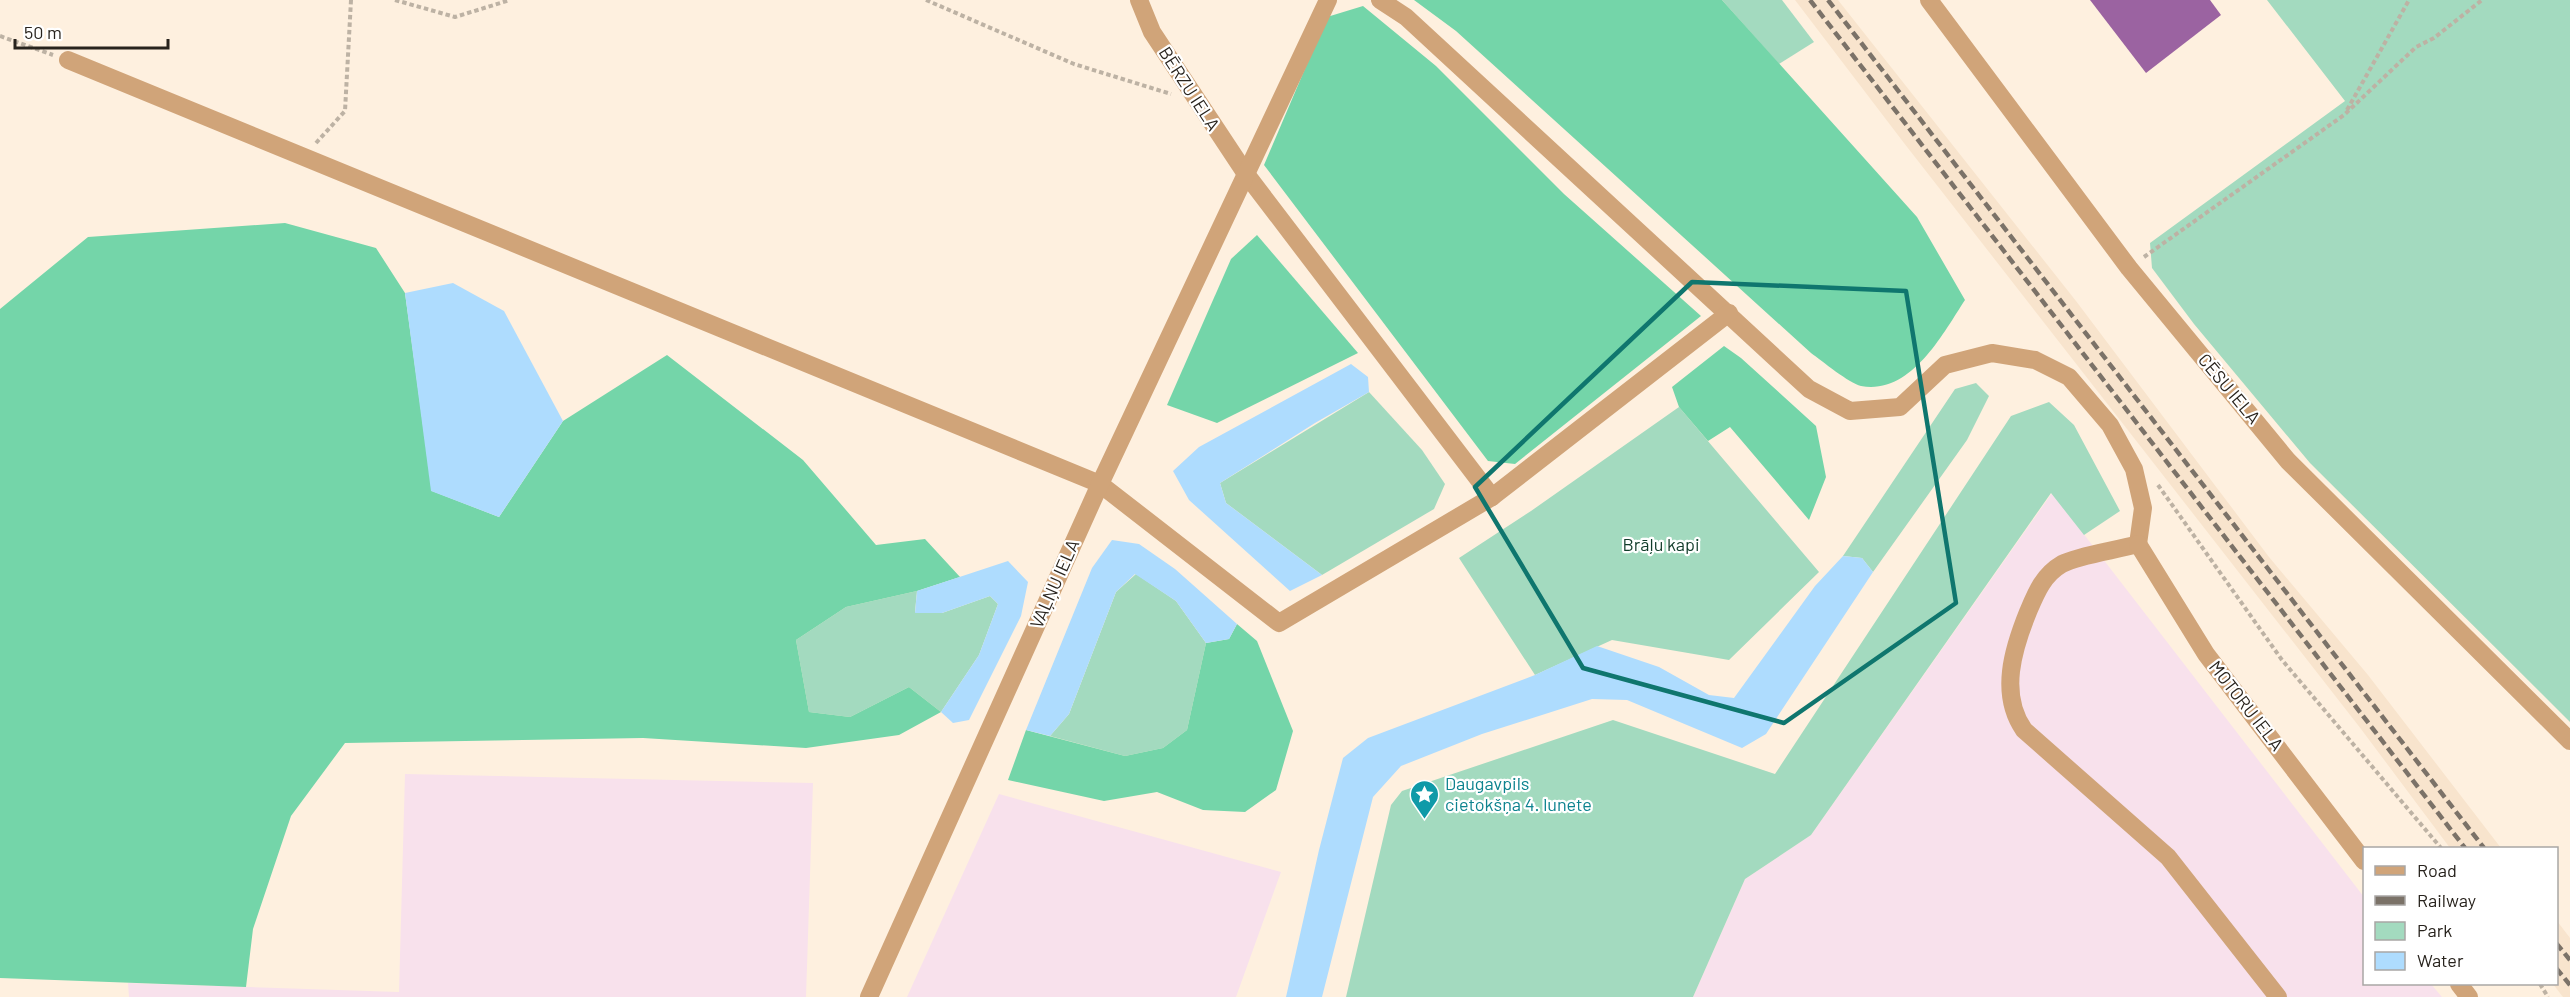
<svg xmlns="http://www.w3.org/2000/svg" width="2570" height="997" font-family="Barlow,sans-serif">
<rect width="100%" height="100%" fill="#fef0df"/>
<g fill="#f8e4cd">
<polygon points="1795,0 1838,0 2076,301 2269,557 2368,675 2501,848 2450,848 2361,729 1904,143"/>
<polygon points="2557,921 2570,938 2570,997 2563,997 2553,984 2556,984"/>
</g>
<g fill="#f8e1ec">
<polygon points="2052,493 2364,897 2364,984 2431,984 2442,997 1693,997 1745,879 1811,835"/>
<polygon points="405,774 813,783 806,997 129,997 128,983 399,992"/>
<polygon points="999,794 1281,872 1236,997 907,997"/>
</g>
<g fill="#a3dabf">
<polygon points="1722,0 1782,0 1814,42 1779,64"/>
<polygon points="2267,0 2570,0 2570,722 2310,463 2194,324 2152,268 2150,243 2345,101"/>
<polygon points="1976,383 1989,396 1967,440 1873,572 1862,558 1843,556 1955,389"/>
<polygon points="1369,392 1422,450 1445,484 1434,509 1322,575 1226,503 1220,483"/>
<polygon points="2049,402 2074,425 2120,511 2084,535 2051,493 1811,835 1745,879 1693,997 1346,997 1391,805 1402,791 1613,720 1775,774 2011,416"/>
<polygon points="1679,407 1819,572 1729,660 1612,640 1535,675 1459,558 1531,511"/>
<polygon points="1136,574 1176,601 1206,643 1187,730 1163,748 1125,756 1050,736 1069,714 1116,592"/>
<polygon points="917,591 915,612 942,613 990,596 998,604 979,655 941,712 909,687 850,717 809,712 796,640 846,607"/>
</g>
<g fill="#74d5a9">
<path d="M 1414,0 L 1722,0 L 1917,217 L 1965,300 C 1942,335 1911,395 1861,386 C 1849,383 1822,361 1811,353 L 1456,31 Z"/>
<polygon points="1363,6 1436,66 1564,194 1701,316 1515,464 1488,461 1264,165 1327,17"/>
<polygon points="285,223 376,248 405,293 432,491 499,517 563,421 667,355 803,460 876,545 925,539 960,577 917,591 846,607 796,640 809,712 850,717 909,687 941,712 899,735 806,748 643,738 345,743 291,816 253,929 246,987 0,978 0,309 88,237"/>
<polygon points="1257,235 1358,353 1217,423 1167,405 1231,259"/>
<polygon points="1724,346 1741,358 1816,426 1826,477 1809,520 1730,427 1708,441 1679,407 1672,387"/>
<polygon points="1237,624 1257,641 1293,731 1276,790 1245,812 1203,810 1157,792 1104,801 1008,780 1026,730 1125,756 1163,748 1187,730 1206,643 1229,639"/>
</g>
<g fill="#aedcfe">
<polygon points="453,283 504,311 563,421 499,517 431,491 405,293"/>
<polygon points="1351,364 1368,377 1369,392 1315,423 1220,483 1226,503 1322,575 1290,591 1189,500 1173,471 1199,447"/>
<polygon points="1112,540 1139,544 1175,569 1237,624 1229,639 1206,643 1176,601 1135,574 1116,592 1069,714 1050,736 1026,730 1092,568"/>
<polygon points="1843,556 1862,558 1873,572 1766,734 1742,748 1627,700 1592,699 1482,734 1401,766 1373,797 1322,997 1286,997 1319,850 1343,758 1368,738 1535,675 1597,646 1659,667 1709,695 1734,698 1815,586"/>
<polygon points="1008,561 1028,582 1021,616 969,720 953,723 941,712 979,655 998,604 990,596 942,613 915,613 917,591"/>
</g>
<polygon fill="#9b63a1" points="2090,0 2210,0 2221,15 2146,73"/>
<g fill="none" stroke-linecap="round" stroke-linejoin="round">
<g stroke="#bdb2a4" stroke-width="4" stroke-dasharray="4.5 3" stroke-linecap="butt">
<polyline points="395,0 455,17 510,0"/>
<polyline points="926,0 1074,64 1171,94"/>
<polyline points="0,36 53,55"/>
<polyline points="2347,110 2409,0"/>
<polyline points="316,143 345,111 351,0"/>
<polyline points="2144,257 2344,115 2416,47 2434,38 2482,0"/>
<polyline points="2158,485 2282,660 2441,848"/>
<polyline points="2540,984 2548,997"/>
</g>
<g stroke="#d0a479" stroke-width="18">
<polyline points="1139,0 1152,32 1246,174 1492,497"/>
<polyline points="1380,0 1406,17 1809,389 1850,411 1900,407 1945,365 1992,353 2035,360 2069,377 2110,425 2134,469 2143,508 2138,544"/>
<polyline points="1929,0 2129,268 2288,461 2570,741"/>
<polyline points="68,60 1100,484 1279,623 1492,497 1729,313"/>
<path d="M 2138,544 C 2118,550 2079,555 2062,564 C 2043,575 2036,593 2028,612 C 2013,649 1999,694 2024,730 L 2168,857 L 2278,997"/>
<polyline points="2138,544 2206,654 2364,861"/>
<polyline points="2459,984 2469,997"/>
<polyline points="869,997 1100,484 1328,0"/>
</g>
<g stroke="#7b7268" stroke-width="4.5" stroke-dasharray="9 4.5" stroke-linecap="butt">
<polyline points="1810,0 2465,848"/>
<polyline points="1828,0 2484,848"/>
<polyline points="2556,943 2570,960"/>
<polyline points="2556,968 2570,985"/>
</g>
</g>
<path fill="none" stroke="#0f766e" stroke-width="4.5" stroke-linejoin="round" d="M 1692,282 L 1906,291 L 1956,603 L 1784,723 L 1583,668 L 1475,487 Z"/>
<defs>
<symbol id="sight-pin" viewBox="-11 -11 22 30"><path d="M0 17L-7.5 6A9.5 9.5 0 1 1 7.5 6Z" fill="#0f9aa8" stroke="#fff"/><path d="M0-6L1.8-2.2L6-1.7L2.9 1.2L3.7 5.4L0 3.3L-3.7 5.4L-2.9 1.2L-6-1.7L-1.8-2.2Z" fill="#fff"/></symbol>
</defs>
<g fill-rule="evenodd">
<use href="#sight-pin" x="1408" y="778" width="33" height="45"/>
</g>
<g text-anchor="middle" stroke-width="4.5" stroke-linejoin="round" paint-order="stroke">
<g font-size="18" fill="#28231d" stroke="#fff">
<text transform="translate(1189 89) rotate(57)" y="6">BĒRZU IELA</text>
<text transform="translate(2229 389) rotate(50)" y="6">CĒSU IELA</text>
<text transform="translate(1055 584) rotate(-66)" y="6">VAĻŅU IELA</text>
<text transform="translate(2246 706) rotate(52)" y="6">MOTORU IELA</text>
</g>
<g font-size="18" fill="#113c2a" stroke="#fff">
<text x="1661" y="551">Brāļu kapi</text>
</g>
<g font-size="18" fill="#0d838f" stroke="#fff" text-anchor="start">
<text x="1445" y="790">Daugavpils<tspan x="1445" dy="21">cietokšņa 4. lunete</tspan></text>
</g>
</g>
<rect x="2363" y="847" width="195" height="138" fill="#ffffff" stroke="#a9a7a5" stroke-width="1.5"/>
<rect x="2375" y="866" width="30" height="9" fill="#d0a479" stroke="#a9a7a5" stroke-width="1.5"/>
<text x="2417" y="877" font-size="18" fill="#28231d">Road</text>
<rect x="2375" y="896" width="30" height="9" fill="#7b7268" stroke="#a9a7a5" stroke-width="1.5"/>
<text x="2417" y="907" font-size="18" fill="#28231d">Railway</text>
<rect x="2375" y="922" width="30" height="18" fill="#a3dabf" stroke="#a9a7a5" stroke-width="1.5"/>
<text x="2417" y="937" font-size="18" fill="#28231d">Park</text>
<rect x="2375" y="952" width="30" height="18" fill="#aedcfe" stroke="#a9a7a5" stroke-width="1.5"/>
<text x="2417" y="967" font-size="18" fill="#28231d">Water</text>
<path d="M15 39v9h153v-9" fill="none" stroke="#28231d" stroke-width="3"/>
<text x="24" y="39" font-size="18" fill="#28231d" stroke="#ffffff" stroke-width="4.5" paint-order="stroke">50 m</text>
</svg>
